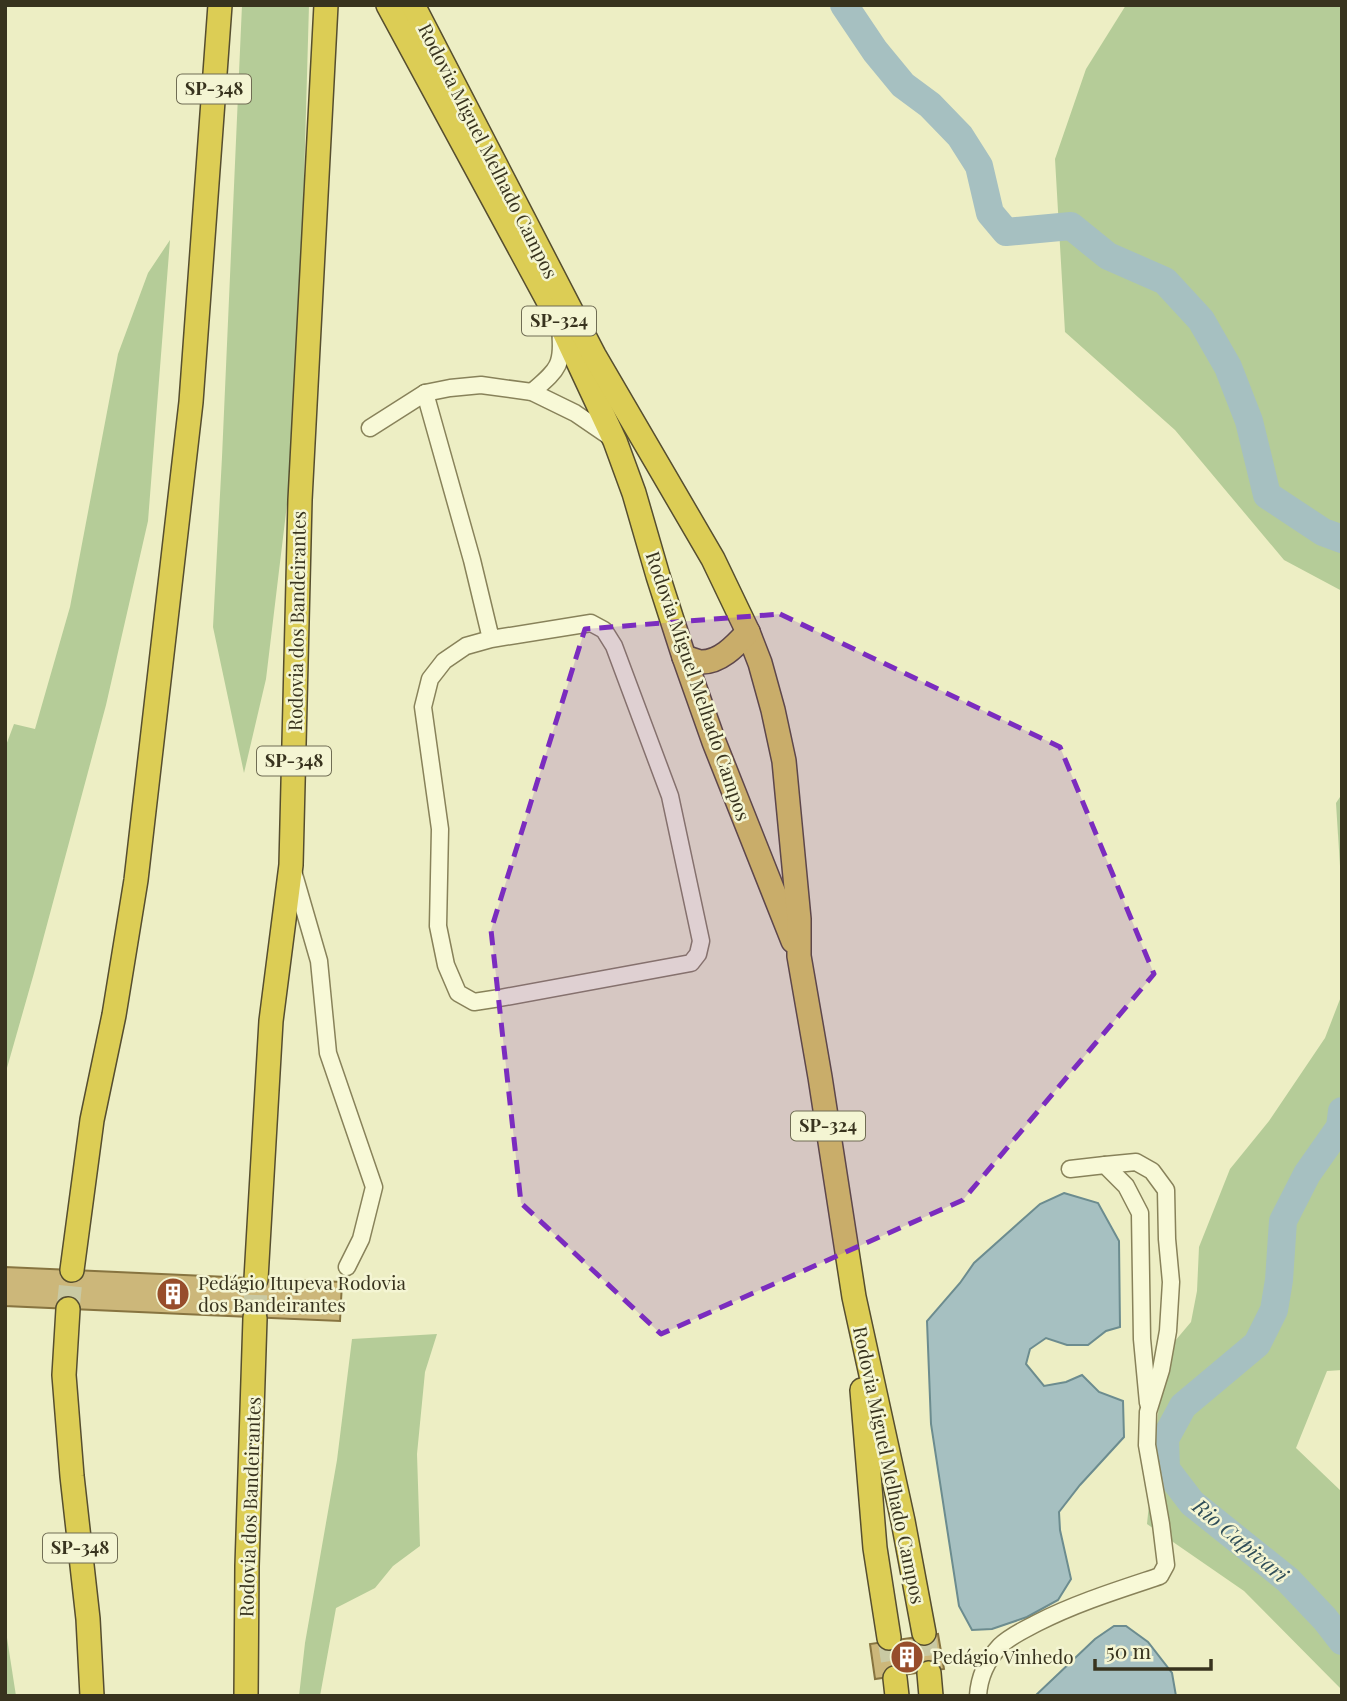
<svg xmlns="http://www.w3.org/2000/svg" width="1347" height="1701" font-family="'Playfair Display',serif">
<rect width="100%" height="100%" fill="#edeec4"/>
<g fill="#b5cc98">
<polygon points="242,5 309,5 303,216 288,496 266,679 244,773 213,627 222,457"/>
<polygon points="1126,5 1342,5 1342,591 1284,560 1175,430 1065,332 1055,159 1086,69"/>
<polygon points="170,240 148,521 106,705 34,973 5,1075 5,748 14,724 35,729 70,607 118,354 148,273"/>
<polygon points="1342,794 1342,868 1340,866 1336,803"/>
<polygon points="1342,994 1342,1370 1327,1371 1296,1448 1342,1492 1342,1690 1244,1591 1147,1524 1164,1354 1191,1322 1197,1291 1199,1247 1230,1169 1269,1121 1325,1038"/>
<polygon points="437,1334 425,1372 417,1454 420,1546 393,1566 375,1588 336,1608 320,1696 299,1696 305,1643 337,1460 352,1339"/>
<polygon points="5,1625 16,1696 5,1696"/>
</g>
<g fill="#a6c0c1" stroke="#6c8c8f" stroke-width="2">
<polygon points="1064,1193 1098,1203 1119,1241 1120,1327 1106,1331 1088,1345 1067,1345 1046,1338 1030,1349 1026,1364 1044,1386 1066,1382 1082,1375 1099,1392 1123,1401 1124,1437 1080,1485 1059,1512 1060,1530 1071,1579 1058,1600 1027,1617 992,1629 972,1630 959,1606 931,1424 927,1321 960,1283 974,1263 1040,1204"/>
<polygon points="1114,1626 1126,1626 1148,1642 1172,1673 1176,1696 1035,1696 1095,1639"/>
</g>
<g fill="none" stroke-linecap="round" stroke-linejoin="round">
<g stroke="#a6c0c1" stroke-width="28">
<polyline points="844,5 875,51 903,85 930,105 960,136 979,166 990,213 1006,232 1071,226 1108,256 1165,281 1201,320 1228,367 1249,421 1267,495 1323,532 1342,539"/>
<polyline points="1342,1111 1340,1127 1307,1174 1283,1221 1279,1280 1274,1310 1257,1344 1183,1406 1165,1439 1166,1469 1192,1503 1288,1580 1325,1619 1342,1641"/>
</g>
</g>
<g fill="#ccb77a" stroke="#877440" stroke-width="2">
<polygon points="5,1267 342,1282 340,1321 5,1306"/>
<polygon points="938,1634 944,1669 875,1679 870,1644"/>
</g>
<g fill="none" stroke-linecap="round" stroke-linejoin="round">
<g stroke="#c9c9a3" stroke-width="23" stroke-dasharray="23 11" stroke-linecap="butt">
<polyline points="68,1309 72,1270"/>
<polyline points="255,1318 256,1279"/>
<polyline points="924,1633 929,1673"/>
<polyline points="889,1638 895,1678"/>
</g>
<defs>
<g id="minor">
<path d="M 532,392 C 557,370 564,366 560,330"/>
<polyline points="425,393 472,560 491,639 591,623 604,630 614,646 670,796 701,941 698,954 691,963 500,998 474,1002 458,993 446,965 438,926 440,829 423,707 430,679 444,661 466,646 491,639"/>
<polyline points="370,428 425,393 450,388 481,385 532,392 575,413 613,439"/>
<polyline points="293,871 319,961 328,1053 374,1187 361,1239 347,1267"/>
<polyline points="1070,1169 1105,1165 1126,1186 1140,1213 1142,1339 1148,1403"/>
<path d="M 978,1696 C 979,1678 987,1660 1000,1646 C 1010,1636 1024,1630 1037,1623 C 1076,1603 1118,1590 1160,1576 L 1166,1565 L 1161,1524 L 1147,1445 L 1148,1412 L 1161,1370 L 1168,1331 L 1171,1282 L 1167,1239 L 1166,1190 L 1152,1171 L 1136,1162 L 1105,1165"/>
</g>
<g id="highway">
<polyline points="388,5 559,321 615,441 634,493 658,576 684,657 714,742 793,941"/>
<polyline points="413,5 594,355 713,559 748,632 760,663 773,710 784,761 799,919 799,956 820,1077 854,1297 903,1521 924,1633"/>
<path d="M 684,657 C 689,658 695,661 700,662 C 720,663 736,645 748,632"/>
<polyline points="72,1270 92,1120 114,1015 136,880 191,402 220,5"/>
<polyline points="256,1279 271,1021 291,865 300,500 326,5"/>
<polyline points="68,1309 64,1375 72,1476 88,1619 92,1696"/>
<polyline points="862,1390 875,1548 889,1638"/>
<polyline points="929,1673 931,1696"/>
<polyline points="895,1678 897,1696"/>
<polyline points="246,1696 247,1566 255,1318"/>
</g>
</defs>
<use href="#minor" stroke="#88825a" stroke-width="19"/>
<use href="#highway" stroke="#564e2f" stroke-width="26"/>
<use href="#minor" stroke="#f8f9d7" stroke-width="16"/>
<use href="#highway" stroke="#dccd55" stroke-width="23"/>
</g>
<path fill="#7b2cbf" fill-opacity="0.2" stroke="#7b2cbf" stroke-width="5" stroke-dasharray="14 9" stroke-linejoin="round" d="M 780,614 L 1060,747 L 1154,974 L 963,1200 L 661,1334 L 521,1203 L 491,930 L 585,629 Z"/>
<defs>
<symbol id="building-disc" viewBox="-11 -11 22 22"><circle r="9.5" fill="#974d2b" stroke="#f4f5d3"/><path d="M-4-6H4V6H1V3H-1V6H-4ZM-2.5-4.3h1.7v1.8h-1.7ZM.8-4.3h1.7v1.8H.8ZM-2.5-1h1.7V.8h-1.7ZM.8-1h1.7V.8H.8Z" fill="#fff"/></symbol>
</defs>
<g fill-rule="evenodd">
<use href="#building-disc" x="154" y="1275" width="38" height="38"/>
<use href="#building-disc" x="888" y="1638" width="38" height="38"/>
</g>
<g text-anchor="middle" stroke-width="5" stroke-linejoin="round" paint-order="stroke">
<g fill="#f4f5d3" stroke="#706d54" stroke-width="2">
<rect x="177" y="74.5" width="74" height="29" rx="5"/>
<rect x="522" y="306.5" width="74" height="29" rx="5"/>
<rect x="257" y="746.5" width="74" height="29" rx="5"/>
<rect x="791" y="1111.5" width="74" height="29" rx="5"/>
<rect x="43" y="1533.5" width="74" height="29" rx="5"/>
</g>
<g font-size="18" font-weight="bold" fill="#38331e">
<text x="214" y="95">SP-348</text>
<text x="559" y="327">SP-324</text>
<text x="294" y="767">SP-348</text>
<text x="828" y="1132">SP-324</text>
<text x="80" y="1554">SP-348</text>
</g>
<g font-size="19" fill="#38331e" stroke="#f4f5d3">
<text transform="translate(488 151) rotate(63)" y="7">Rodovia Miguel Melhado Campos</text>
<text transform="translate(297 621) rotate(-89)" y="7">Rodovia dos Bandeirantes</text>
<text transform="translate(698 686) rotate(71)" y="7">Rodovia Miguel Melhado Campos</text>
<text transform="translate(889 1465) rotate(78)" y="7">Rodovia Miguel Melhado Campos</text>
<text transform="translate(250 1507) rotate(-88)" y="7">Rodovia dos Bandeirantes</text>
</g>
<g font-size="19" fill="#38331e" stroke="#f4f5d3" text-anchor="start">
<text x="198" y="1290">Pedágio Itupeva Rodovia<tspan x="198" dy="22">dos Bandeirantes</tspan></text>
<text x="932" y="1664">Pedágio Vinhedo</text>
</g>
<g font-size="21" font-style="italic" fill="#2e4d58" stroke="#f4f5d3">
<text transform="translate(1240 1541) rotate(40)" y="7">Rio Capivari</text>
</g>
</g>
<rect width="1347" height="1701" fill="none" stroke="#38331e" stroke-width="14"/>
<path d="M1095 1659v10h116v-10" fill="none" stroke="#38331e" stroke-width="3.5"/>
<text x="1106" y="1659" font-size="21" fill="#38331e" stroke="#f4f5d3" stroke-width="5" paint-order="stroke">50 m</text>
</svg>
